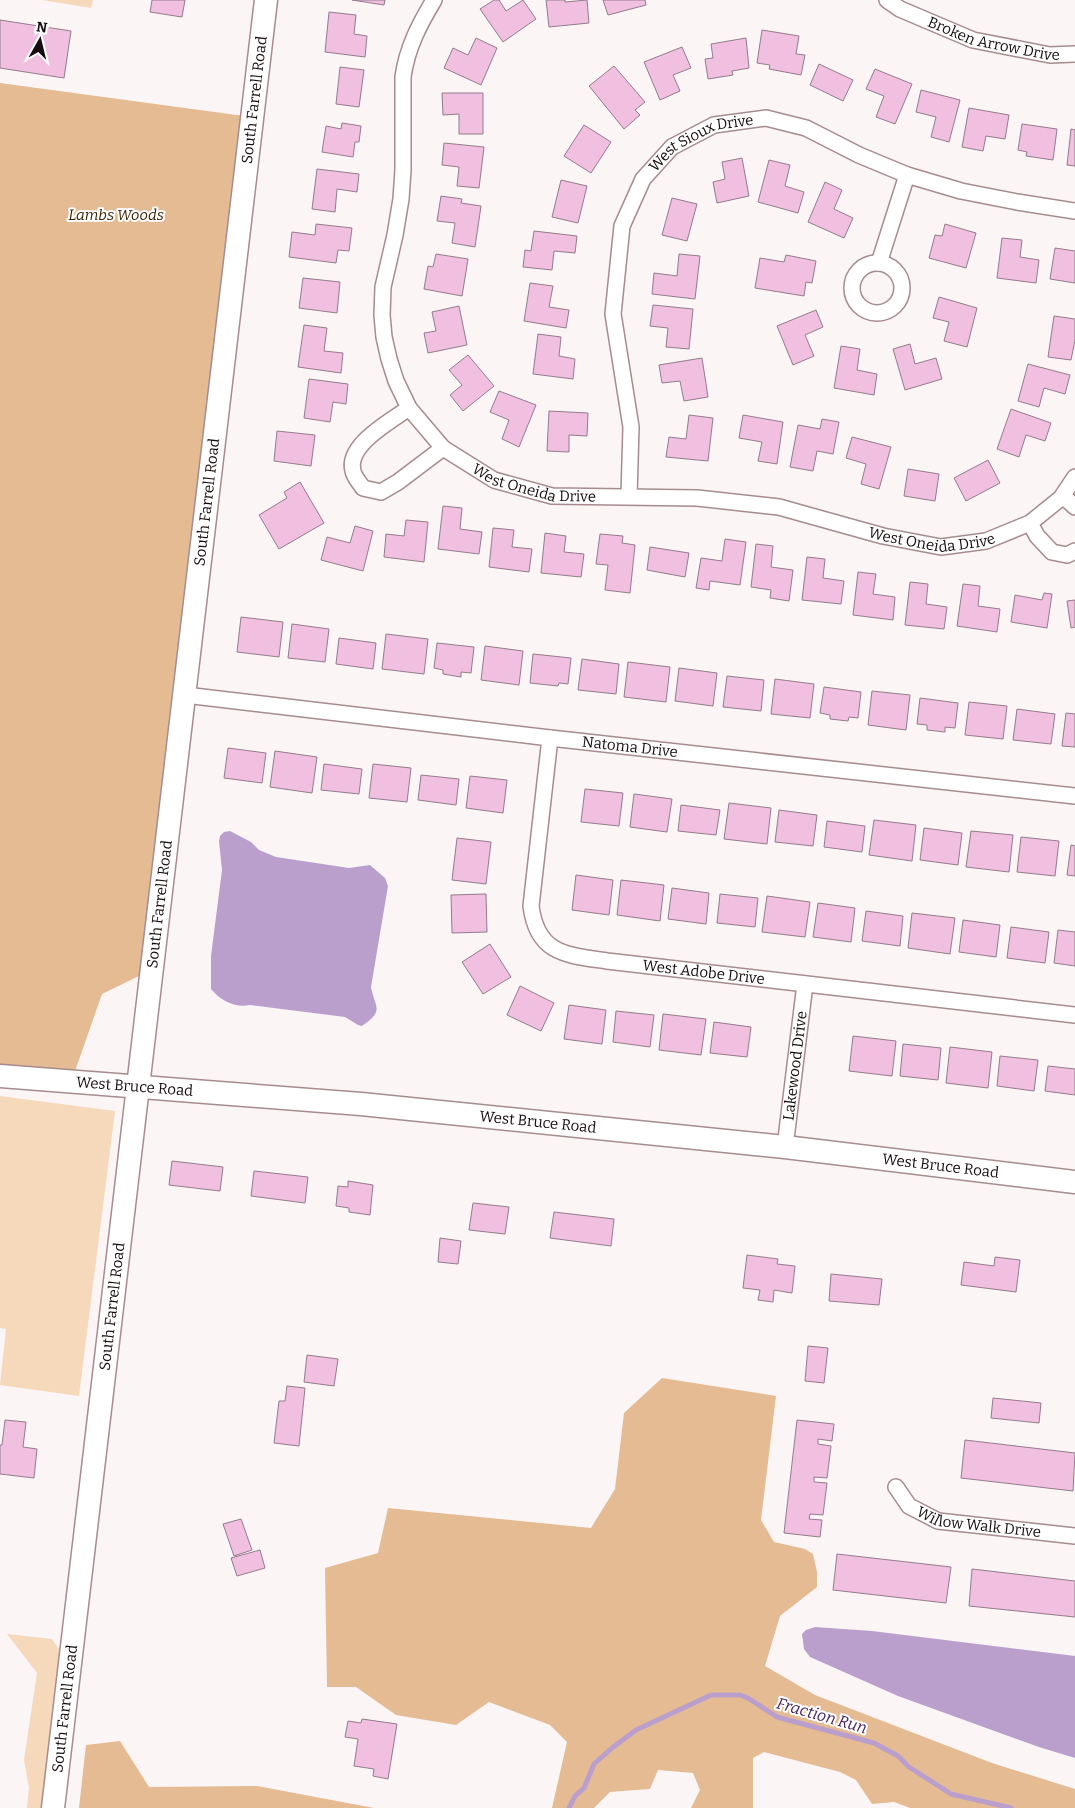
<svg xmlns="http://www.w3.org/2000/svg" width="1075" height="1808" font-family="Bitter,serif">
<rect width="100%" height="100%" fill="#fbf5f5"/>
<g fill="#f6d8bb">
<polygon points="42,0 93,0 91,8"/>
<polygon points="0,1096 115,1111 79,1396 0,1385 6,1329 0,1328"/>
<polygon points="7,1634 52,1639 63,1655 43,1808 27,1808 29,1788 24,1760 37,1673"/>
</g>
<g fill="#e4bb93">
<polygon points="0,83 244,116 139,976 102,994 74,1074 0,1068"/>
<polygon points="662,1378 776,1396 761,1520 774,1542 805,1549 813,1554 817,1572 817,1587 780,1616 765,1666 815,1695 992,1763 1075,1789 1075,1808 910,1808 894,1802 872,1804 856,1780 840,1772 764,1752 753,1758 753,1808 691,1808 700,1790 693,1773 658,1770 650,1789 610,1792 594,1808 552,1808 567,1742 550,1725 489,1702 456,1725 396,1715 356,1687 327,1687 325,1568 378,1553 388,1508 591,1528 615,1489 624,1413"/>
<polygon points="120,1741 149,1787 257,1786 374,1808 79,1808 86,1745"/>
</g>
<g fill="#ba9fcd">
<path d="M 230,831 L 251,842 L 259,850 L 276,857 L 349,868 L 370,865 L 385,878 L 388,886 L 371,987 C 375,1008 385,1010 362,1026 L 358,1025 L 345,1017 L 250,1005 C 235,1008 221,1001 211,989 L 211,956 L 222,870 L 219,841 L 220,836 L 224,832 Z"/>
<polygon points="815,1627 872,1631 1075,1656 1075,1758 1039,1747 898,1696 810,1657 804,1649 802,1634 806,1630"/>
</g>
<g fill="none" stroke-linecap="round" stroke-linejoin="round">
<polyline stroke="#ba9fcd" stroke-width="5" points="569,1808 575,1796 584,1788 594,1764 612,1748 636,1730 711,1695 740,1695 748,1698 777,1717 874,1743 898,1756 909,1767 951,1794 1011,1808"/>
</g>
<g fill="#f1bfe0" stroke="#937c8b">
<polygon points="152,0 185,0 182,17 150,12"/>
<polygon points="352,0 385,0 384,5"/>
<polygon points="494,0 499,0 506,11 523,0 536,19 503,42 480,9"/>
<polygon points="546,0 565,0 565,2 587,0 589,23 549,27"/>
<polygon points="603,0 645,0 646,5 608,15"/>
<polygon points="329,12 356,15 354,34 367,36 365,57 325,52"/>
<polygon points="0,20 71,31 64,78 0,68"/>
<polygon points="762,30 799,36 796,54 805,55 801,75 769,69 770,65 757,63"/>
<polygon points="476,38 497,48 481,85 444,68 453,48 468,55"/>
<polygon points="746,38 749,68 732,71 733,75 708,79 705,59 713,58 711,44"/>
<polygon points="682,47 691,68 673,75 680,91 660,100 644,62"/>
<polygon points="819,64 853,80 843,101 810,85"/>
<polygon points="614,66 645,102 635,110 640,115 624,129 589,86"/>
<polygon points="340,67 364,70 359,107 336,104"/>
<polygon points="875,69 912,84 895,124 876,117 884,96 866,89"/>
<polygon points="921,90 960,100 949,142 931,137 936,117 916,112"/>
<polygon points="442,93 483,93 483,134 459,134 459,114 443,115"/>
<polygon points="969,108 1009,115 1005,139 986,136 983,151 962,147"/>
<polygon points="342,123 361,126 359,142 355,142 353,157 322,152 326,126 341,129"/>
<polygon points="1022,124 1057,129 1053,160 1026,156 1027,152 1018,150"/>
<polygon points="584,125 611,142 591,173 564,156"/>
<polygon points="1071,129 1075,130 1075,166 1067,165"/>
<polygon points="444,143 484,147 479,188 457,186 459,167 442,165"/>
<polygon points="742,158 749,196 717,203 713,182 725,179 722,162"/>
<polygon points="769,160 790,165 785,186 804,192 798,213 758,202"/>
<polygon points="317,169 359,174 357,192 337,189 335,212 312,209"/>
<polygon points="561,180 587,186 578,223 552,217"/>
<polygon points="825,182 842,190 834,209 853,218 844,238 808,222"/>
<polygon points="441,196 462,199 461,203 481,206 475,247 452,243 455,223 437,221"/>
<polygon points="672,198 697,204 687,241 662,235"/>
<polygon points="316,224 352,228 349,251 338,250 336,263 289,257 292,232 315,235"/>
<polygon points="945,224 976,233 966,268 929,258 935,235 942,236"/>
<polygon points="534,231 577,236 575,253 554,251 552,270 523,267 525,250 531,251"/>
<polygon points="1002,238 1022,240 1020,257 1039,260 1036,283 997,278"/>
<polygon points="1055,248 1075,251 1075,283 1050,279"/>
<polygon points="436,254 468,259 462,296 424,289 428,266 433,267"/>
<polygon points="679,254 700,256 695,299 652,294 654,273 677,276"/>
<polygon points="786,255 816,261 812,283 806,282 804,296 755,288 760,258 784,262"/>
<polygon points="303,278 340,282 337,313 299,308"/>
<polygon points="530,283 553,286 549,307 569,310 566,328 524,321"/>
<polygon points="939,297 977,308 967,347 944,341 949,322 933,318"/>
<polygon points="653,305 693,309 689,349 666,347 668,328 650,326"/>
<polygon points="459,306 467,345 428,353 424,333 436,331 432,312"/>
<polygon points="816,310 823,327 805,335 814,356 793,365 777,326"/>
<polygon points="1054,316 1075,319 1075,340 1071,360 1048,357"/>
<polygon points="304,325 327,328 324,351 343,353 341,373 298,367"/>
<polygon points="538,334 561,337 559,356 575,359 573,379 533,374"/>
<polygon points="910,344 915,364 936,358 942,379 905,390 893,349"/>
<polygon points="841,346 860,349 857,370 877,374 874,395 834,388"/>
<polygon points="468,355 494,386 463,411 450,395 462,385 449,370"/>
<polygon points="702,358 708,397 684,401 680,381 662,383 659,365"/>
<polygon points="1028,364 1070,375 1065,394 1044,388 1039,407 1018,401"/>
<polygon points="309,379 348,384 346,404 333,402 330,422 304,418"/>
<polygon points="499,391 536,405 519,447 502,439 509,420 490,412"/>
<polygon points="1011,409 1051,423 1045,441 1026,435 1019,457 997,449"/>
<polygon points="549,411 588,413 587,436 569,435 569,452 547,451"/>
<polygon points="689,415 713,418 708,461 666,457 669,437 686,439"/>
<polygon points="743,415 783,422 777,464 758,461 762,442 739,438"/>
<polygon points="822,419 839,422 833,454 817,451 813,471 790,467 798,425 820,429"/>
<polygon points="277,431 315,435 311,466 274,461"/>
<polygon points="852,437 891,447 879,489 861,484 866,464 846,458"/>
<polygon points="988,460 1000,483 966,501 954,478"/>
<polygon points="908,469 939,474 935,501 904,496"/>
<polygon points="300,482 324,523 279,549 259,515 287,498 284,492"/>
<polygon points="443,506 462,508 460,529 482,532 479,554 438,549"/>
<polygon points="406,520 428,522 424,562 384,557 386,534 404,536"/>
<polygon points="355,526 373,531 363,571 321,560 327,537 350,543"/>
<polygon points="493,528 514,530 512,547 532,549 529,572 489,567"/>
<polygon points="545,533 566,536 564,552 584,554 581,577 541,573"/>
<polygon points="600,534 623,536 622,543 635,545 630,593 605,590 608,565 596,564"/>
<polygon points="725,539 746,542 740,585 710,581 709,590 696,588 701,558 722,561"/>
<polygon points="756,544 773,546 771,567 793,570 789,601 770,598 771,590 751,587"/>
<polygon points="650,547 689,553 685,577 647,570"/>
<polygon points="807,557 825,559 823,578 844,581 841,604 802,600"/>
<polygon points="858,572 876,574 873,594 895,597 893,620 853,615"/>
<polygon points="910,582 928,584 926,604 947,607 944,629 905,625"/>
<polygon points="963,584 980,586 978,606 1000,609 997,632 957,626"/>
<polygon points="1044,593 1052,594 1047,628 1011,622 1015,595 1042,600"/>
<polygon points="1075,600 1075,627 1071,628 1067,601"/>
<polygon points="241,617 283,622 279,657 237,652"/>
<polygon points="292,624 329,629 325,662 288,658"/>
<polygon points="386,634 428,639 424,674 382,669"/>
<polygon points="339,638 376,643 373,669 336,664"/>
<polygon points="437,643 474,647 471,673 461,672 461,677 443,674 443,670 434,668"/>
<polygon points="485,646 523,651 519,685 481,680"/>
<polygon points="533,654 571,658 568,684 559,683 558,686 530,683"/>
<polygon points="582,659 619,664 616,694 578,690"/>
<polygon points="628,662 670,667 666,702 624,697"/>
<polygon points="679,668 717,673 713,706 675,701"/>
<polygon points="727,676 764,680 761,711 723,707"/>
<polygon points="775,679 814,684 810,718 771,714"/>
<polygon points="824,687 861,692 858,718 849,717 848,721 830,719 830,715 820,713"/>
<polygon points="872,691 910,695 906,730 868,725"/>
<polygon points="920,698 958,703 955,728 945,727 945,732 927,730 927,725 917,724"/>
<polygon points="969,702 1007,706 1003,739 965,735"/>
<polygon points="1017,709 1055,714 1051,744 1013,740"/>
<polygon points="1066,713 1075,714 1075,747 1062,746"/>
<polygon points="228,748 266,753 262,783 224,778"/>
<polygon points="275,751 317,757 312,793 270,787"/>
<polygon points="324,764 362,769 359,794 321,790"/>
<polygon points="373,764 411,768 407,802 369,798"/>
<polygon points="421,775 459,779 456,805 418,800"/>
<polygon points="470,776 507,780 503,813 466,808"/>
<polygon points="585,789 623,793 619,826 581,822"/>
<polygon points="634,794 672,799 667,832 630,827"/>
<polygon points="729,803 771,808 767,844 724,839"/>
<polygon points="681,805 720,810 716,835 678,831"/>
<polygon points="779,810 817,815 813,846 775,842"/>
<polygon points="874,820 916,825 912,861 869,855"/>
<polygon points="827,821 865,826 862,852 824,847"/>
<polygon points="924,828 962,833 958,865 920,860"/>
<polygon points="971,831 1013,835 1009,872 966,867"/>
<polygon points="1021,837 1059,841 1055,876 1017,872"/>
<polygon points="457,838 491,842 486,884 452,880"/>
<polygon points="1071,845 1075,846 1075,876 1067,875"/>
<polygon points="576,875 613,880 609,915 572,910"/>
<polygon points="621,880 664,885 660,921 617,915"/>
<polygon points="672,888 709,893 706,924 668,919"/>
<polygon points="486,894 487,932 452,933 451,895"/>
<polygon points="720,894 758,898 755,927 717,923"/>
<polygon points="767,896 810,902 805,937 762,932"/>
<polygon points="818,903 855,908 851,942 813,937"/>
<polygon points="866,911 903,916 900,946 862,941"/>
<polygon points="912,913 955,918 950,954 908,948"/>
<polygon points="963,920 1000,925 996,957 959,952"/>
<polygon points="1011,927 1049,932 1045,963 1007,958"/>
<polygon points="1058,930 1075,932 1075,966 1054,963"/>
<polygon points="490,944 511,977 483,994 462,962"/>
<polygon points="520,986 554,1003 541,1031 507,1015"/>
<polygon points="569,1005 606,1010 602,1044 564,1039"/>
<polygon points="616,1011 654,1015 650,1047 613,1042"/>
<polygon points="663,1014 706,1019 701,1055 659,1050"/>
<polygon points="714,1022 751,1027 747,1057 710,1053"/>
<polygon points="853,1036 896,1041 892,1076 849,1071"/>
<polygon points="903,1044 941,1048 938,1080 900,1076"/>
<polygon points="950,1047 992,1052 988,1088 946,1083"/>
<polygon points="1000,1056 1038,1060 1034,1091 997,1086"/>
<polygon points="1048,1066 1075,1069 1075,1095 1045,1091"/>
<polygon points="172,1161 223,1167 220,1191 169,1185"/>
<polygon points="254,1171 308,1177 305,1203 251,1196"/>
<polygon points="348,1181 373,1185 370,1215 349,1212 349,1208 336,1206 338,1186 348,1187"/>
<polygon points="473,1203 509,1207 505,1234 469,1230"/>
<polygon points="554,1212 614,1219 611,1246 550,1238"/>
<polygon points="440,1238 461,1241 458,1264 438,1262"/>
<polygon points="747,1255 778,1259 777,1264 795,1266 792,1293 774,1290 773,1302 758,1300 760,1290 743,1288"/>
<polygon points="995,1257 1020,1260 1016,1292 961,1285 964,1262 994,1266"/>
<polygon points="831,1274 882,1279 879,1305 829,1301"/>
<polygon points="808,1346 828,1348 824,1383 805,1381"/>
<polygon points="307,1355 338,1359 334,1386 304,1382"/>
<polygon points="287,1386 305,1388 299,1446 274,1443 279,1401 285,1401"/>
<polygon points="993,1398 1041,1403 1039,1423 991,1418"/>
<polygon points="5,1420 26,1422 23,1447 37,1449 34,1478 0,1474 0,1445 2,1445"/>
<polygon points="797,1420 834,1424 832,1441 818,1439 818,1444 831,1446 827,1478 814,1477 814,1482 827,1483 823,1515 810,1514 809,1519 822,1520 820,1537 784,1533"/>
<polygon points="965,1440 1075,1453 1073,1491 961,1478"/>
<polygon points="241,1519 252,1550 234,1556 223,1524"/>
<polygon points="260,1550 265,1568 237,1576 231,1558"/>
<polygon points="837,1554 951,1567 946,1603 833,1590"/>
<polygon points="972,1569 1075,1581 1075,1617 969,1606"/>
<polygon points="362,1719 397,1724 388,1779 373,1776 374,1769 354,1766 358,1739 345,1737 348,1721 361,1723"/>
</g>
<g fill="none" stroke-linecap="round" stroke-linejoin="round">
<defs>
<g id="street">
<path id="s1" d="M 434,0 C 419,25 407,48 403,77 L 403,170 L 401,199 L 395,235 L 383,287 L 382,315 L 384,337 L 389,359 L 396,381 L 409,408 L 443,448 L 494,480 L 552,496 L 697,498 L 779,507 L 883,536 L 941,547 L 986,541 L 1030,523 L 1061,498 L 1075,477"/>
<path id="s2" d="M 887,0 L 900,9 L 973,40 L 1050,55 L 1075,54"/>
<circle cx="877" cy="288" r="25"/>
<polyline points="879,263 907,175"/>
<path d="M 409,408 C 391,421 346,445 353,471 C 354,477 360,483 363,488 L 381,492 L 398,482 L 443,448"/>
<path id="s3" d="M 629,496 L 631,427 L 613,314 L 622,226 L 643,179 L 672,147 L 714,125 L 766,118 L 806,128 L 859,155 L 907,175 L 961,191 L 1017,202 L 1075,211"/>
<polyline points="1063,496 1075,507"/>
<polyline points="1030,523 1037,536 1052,552 1067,555 1075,551"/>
<path id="s4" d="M 185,695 L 550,738 L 1075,796"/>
<path id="s5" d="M 550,738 L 531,906 C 537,954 566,955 607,961 L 1075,1015"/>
<path id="s6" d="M 785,1147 L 805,984"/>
<path id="s7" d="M 896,1487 L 909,1506 L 938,1521 L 1075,1536"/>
</g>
<g id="secondary">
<path id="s8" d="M 0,1076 L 361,1104 L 785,1147 L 1075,1182"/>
<path id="s9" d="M 53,1808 L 266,0"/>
</g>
</defs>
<use href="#street" stroke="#a78b8f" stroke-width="18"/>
<use href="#secondary" stroke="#a78b8f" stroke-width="25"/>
<use href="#street" stroke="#fff" stroke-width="15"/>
<use href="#secondary" stroke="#fff" stroke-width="22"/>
</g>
<g text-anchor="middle" stroke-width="4" stroke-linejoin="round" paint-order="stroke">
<g font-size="15" fill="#170d0f" stroke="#fff">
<text dy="5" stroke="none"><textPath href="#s2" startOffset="115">Broken Arrow Drive</textPath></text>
<text dy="5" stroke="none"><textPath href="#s9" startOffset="1720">South Farrell Road</textPath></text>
<text dy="5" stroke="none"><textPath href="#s3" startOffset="395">West Sioux Drive</textPath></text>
<text dy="5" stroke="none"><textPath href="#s1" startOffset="574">West Oneida Drive</textPath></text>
<text dy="5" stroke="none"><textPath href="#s9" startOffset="1315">South Farrell Road</textPath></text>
<text dy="5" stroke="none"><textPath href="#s1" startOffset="979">West Oneida Drive</textPath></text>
<text dy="5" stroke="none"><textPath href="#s4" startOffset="448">Natoma Drive</textPath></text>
<text dy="5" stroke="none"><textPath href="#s9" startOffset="910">South Farrell Road</textPath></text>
<text dy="5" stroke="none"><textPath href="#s5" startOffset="371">West Adobe Drive</textPath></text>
<text dy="5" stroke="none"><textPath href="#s6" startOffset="82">Lakewood Drive</textPath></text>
<text dy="5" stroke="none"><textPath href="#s8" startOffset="135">West Bruce Road</textPath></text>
<text dy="5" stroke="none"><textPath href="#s8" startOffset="540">West Bruce Road</textPath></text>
<text dy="5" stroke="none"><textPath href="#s8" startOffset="945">West Bruce Road</textPath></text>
<text dy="5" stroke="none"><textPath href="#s9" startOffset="505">South Farrell Road</textPath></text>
<text dy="5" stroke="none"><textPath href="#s7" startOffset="96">Willow Walk Drive</textPath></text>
<text dy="5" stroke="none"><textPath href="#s9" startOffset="100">South Farrell Road</textPath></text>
</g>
<g font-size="15" font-style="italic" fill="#3d2302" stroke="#fff">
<text x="116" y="220">Lambs Woods</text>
</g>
<g font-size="16" font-style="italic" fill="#45225a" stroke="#fff">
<text transform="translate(822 1715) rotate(16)" y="6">Fraction Run</text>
</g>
</g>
<g transform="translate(40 40) rotate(8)" stroke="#ffffff" stroke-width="4" paint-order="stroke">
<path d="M0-4L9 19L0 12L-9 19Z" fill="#170d0f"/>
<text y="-8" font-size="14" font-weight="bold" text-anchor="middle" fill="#170d0f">N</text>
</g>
</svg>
